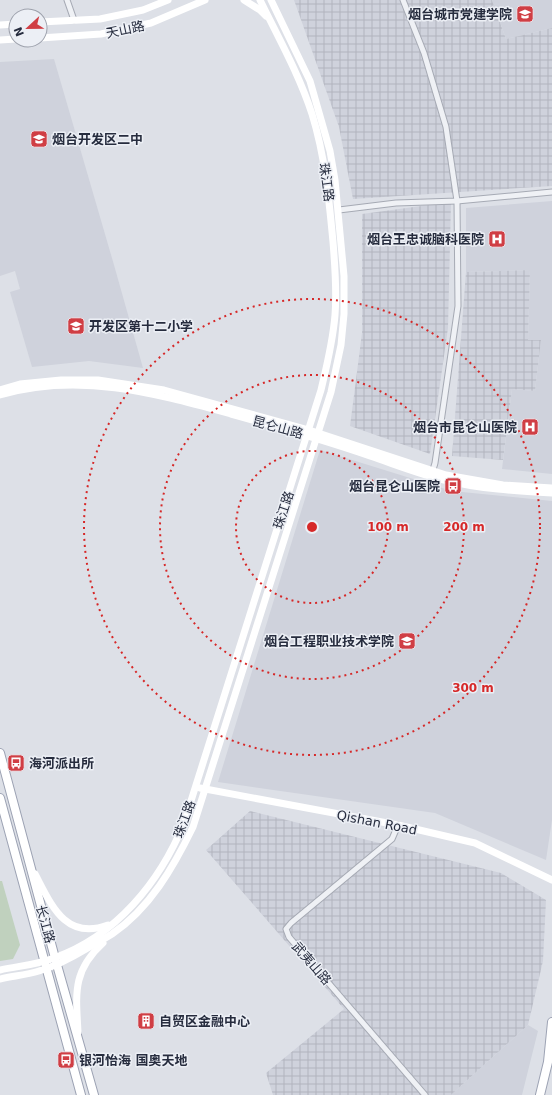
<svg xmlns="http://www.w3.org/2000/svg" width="552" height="1095" font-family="'DejaVu Sans','Noto Sans SC',sans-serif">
<defs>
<pattern id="industrial-grid" width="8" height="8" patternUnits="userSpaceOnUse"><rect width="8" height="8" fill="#cfd2dc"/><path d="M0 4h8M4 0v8" fill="none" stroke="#b2b4be"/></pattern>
</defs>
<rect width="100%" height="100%" fill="#dde0e7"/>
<g fill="#cfd2dc">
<polygon points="492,0 552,0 552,28 506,39"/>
<polygon points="54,59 114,265 143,368 89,361 32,367 10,292 20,289 15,271 0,276 0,62"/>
<polygon points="552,201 552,474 502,469 512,389 535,391 541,340 528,340 530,270 466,272 466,208"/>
<polygon points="320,450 452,491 552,501 552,820 546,860 435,813 218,782"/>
<polygon points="528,1025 538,1031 522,1095 451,1095"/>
</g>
<g fill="url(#industrial-grid)">
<polygon points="294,0 492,0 506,39 552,28 552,186 353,199 339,127"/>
<polygon points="451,202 448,328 430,454 350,426 362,333 362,214"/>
<polygon points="530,270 528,340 541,340 535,391 512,389 503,460 452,456 466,272"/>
<polygon points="250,811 501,873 546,900 543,961 528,1025 451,1095 273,1095 266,1073 344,1009 206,850"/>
</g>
<polygon fill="#c0d1be" points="0,881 2,881 20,945 13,959 0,961"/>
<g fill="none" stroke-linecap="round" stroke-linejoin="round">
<defs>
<g id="street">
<polyline points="67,0 74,20"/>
<polyline points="403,0 424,53 446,127 457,201 458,306 435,463 432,473"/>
<polyline points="339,210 396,203 457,201 552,192"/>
<polyline points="398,825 392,839 291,923 286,929 289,937 425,1095"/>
</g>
<g id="primary">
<polyline points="0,753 55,958 94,1095"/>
<polyline points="0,798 81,1095"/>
<polyline points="540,1095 548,1062 552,1022"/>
</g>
</defs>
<use href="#street" stroke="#a6aab4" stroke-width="7"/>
<use href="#primary" stroke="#9ca2b3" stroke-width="10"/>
<use href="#street" stroke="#eff1f5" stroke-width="5"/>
<g stroke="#fff" stroke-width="7">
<polyline points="244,0 260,10 266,16"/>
<polyline points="40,22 100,19 143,10 168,0"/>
<polyline points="0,25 16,24"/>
<polyline points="40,38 101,34 151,23 205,0"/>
<polyline points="0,40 16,39"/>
<polyline points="0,390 20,384 61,380 98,380 164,390 309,430 446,475 503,485 552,488"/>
<path d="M 0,395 C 79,372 154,393 231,414 C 278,427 324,440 370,456 C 394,464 419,474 444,480 C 480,489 516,491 552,493"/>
<polyline points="200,788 398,825 475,843 552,880"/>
<path d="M 35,874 C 51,904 65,941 108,925"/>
<path d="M 0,970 C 18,966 37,965 54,958 C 116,936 160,882 184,823 L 321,390 C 327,365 333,341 335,315 C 337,291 335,266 333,242 C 329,199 325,156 312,114 C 299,74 278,37 260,0"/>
<path d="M 0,979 C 13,976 26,975 39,971 C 56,966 71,958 86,949 C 95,944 104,939 112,934 C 150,908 173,868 193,827 L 331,392 L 341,345 L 344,314 L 344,276 L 335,180 L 330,151 L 310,81 L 271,0"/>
<path d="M 78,1032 C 76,994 72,971 103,943"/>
</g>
<use href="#primary" stroke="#fff" stroke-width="8"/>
</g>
<g fill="none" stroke="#d62828" stroke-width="2" stroke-dasharray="2 4">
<circle cx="312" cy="527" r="76"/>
<circle cx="312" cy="527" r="152"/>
<circle cx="312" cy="527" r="228"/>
</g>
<defs>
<symbol id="university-square" viewBox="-11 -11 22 22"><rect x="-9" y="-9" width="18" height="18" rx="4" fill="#d03e44" stroke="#eceff5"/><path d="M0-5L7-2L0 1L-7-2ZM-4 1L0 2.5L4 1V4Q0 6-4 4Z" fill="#fff"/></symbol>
<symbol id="school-square" viewBox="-11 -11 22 22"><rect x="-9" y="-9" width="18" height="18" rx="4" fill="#d03e44" stroke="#eceff5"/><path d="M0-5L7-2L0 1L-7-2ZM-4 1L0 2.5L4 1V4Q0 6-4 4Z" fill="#fff"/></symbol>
<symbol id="hospital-square" viewBox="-11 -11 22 22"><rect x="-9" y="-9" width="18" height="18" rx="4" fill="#d03e44" stroke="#eceff5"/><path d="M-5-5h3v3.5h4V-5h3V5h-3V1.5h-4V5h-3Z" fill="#fff"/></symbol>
<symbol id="bus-square" viewBox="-11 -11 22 22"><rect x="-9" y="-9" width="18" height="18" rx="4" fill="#d03e44" stroke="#eceff5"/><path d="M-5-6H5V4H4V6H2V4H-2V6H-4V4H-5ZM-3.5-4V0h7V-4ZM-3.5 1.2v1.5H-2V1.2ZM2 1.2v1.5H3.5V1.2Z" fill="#fff"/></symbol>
<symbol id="building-square" viewBox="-11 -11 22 22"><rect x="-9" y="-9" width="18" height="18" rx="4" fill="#d03e44" stroke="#eceff5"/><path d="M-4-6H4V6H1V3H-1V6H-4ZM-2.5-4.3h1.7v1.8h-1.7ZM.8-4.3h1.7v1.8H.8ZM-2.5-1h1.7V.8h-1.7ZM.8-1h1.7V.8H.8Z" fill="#fff"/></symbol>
</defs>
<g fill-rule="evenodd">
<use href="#university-square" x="515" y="4" width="20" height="20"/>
<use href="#school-square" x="29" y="129" width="20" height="20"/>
<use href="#hospital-square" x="487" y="229" width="20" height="20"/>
<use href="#school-square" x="66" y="316" width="20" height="20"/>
<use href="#hospital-square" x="520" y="417" width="20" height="20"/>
<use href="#bus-square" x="443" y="476" width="20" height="20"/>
<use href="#school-square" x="397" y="631" width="20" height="20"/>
<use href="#bus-square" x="6" y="753" width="20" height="20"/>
<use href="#building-square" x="136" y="1011" width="20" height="20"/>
<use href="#bus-square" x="56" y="1050" width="20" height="20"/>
</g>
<g text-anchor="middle" stroke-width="3" stroke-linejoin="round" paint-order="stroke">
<g font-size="13" font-weight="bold" fill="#262c3e" stroke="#eceff5" text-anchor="end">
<text x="512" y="19">烟台城市党建学院</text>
<text x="52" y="144" text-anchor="start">烟台开发区二中</text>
<text x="484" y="244">烟台王忠诚脑科医院</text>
<text x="89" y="331" text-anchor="start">开发区第十二小学</text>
<text x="517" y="432">烟台市昆仑山医院</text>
<text x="440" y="491">烟台昆仑山医院</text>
<text x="394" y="646">烟台工程职业技术学院</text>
<text x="29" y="768" text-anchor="start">海河派出所</text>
<text x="159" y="1026" text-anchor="start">自贸区金融中心</text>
<text x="79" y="1065" text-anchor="start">银河怡海 国奥天地</text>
</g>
<g font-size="13" fill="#262c3e" stroke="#eceff5">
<text transform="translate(125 29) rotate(-12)" y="5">天山路</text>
<text transform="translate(327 182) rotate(82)" y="5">珠江路</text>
<text transform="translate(278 427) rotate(15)" y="5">昆仑山路</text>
<text transform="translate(283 510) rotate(-72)" y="5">珠江路</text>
<text transform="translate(184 819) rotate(-70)" y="5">珠江路</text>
<text transform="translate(377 822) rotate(11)" y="5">Qishan Road</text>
<text transform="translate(46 924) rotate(75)" y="5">长江路</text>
<text transform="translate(312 963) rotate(49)" y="5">武夷山路</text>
</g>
</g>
<circle cx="312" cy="527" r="6" fill="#d62828" stroke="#eceff5" stroke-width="2"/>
<g font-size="12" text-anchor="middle" font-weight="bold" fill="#d62828" stroke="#eceff5" stroke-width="3" stroke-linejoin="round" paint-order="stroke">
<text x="388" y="531">100 m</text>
<text x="464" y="531">200 m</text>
<text x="473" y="692">300 m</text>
</g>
<g transform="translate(28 28) rotate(248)"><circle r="19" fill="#eceff5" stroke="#9da1ac"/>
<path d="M0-3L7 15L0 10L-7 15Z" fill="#d03e44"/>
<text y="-6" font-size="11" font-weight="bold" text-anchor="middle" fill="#262c3e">N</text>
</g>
</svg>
